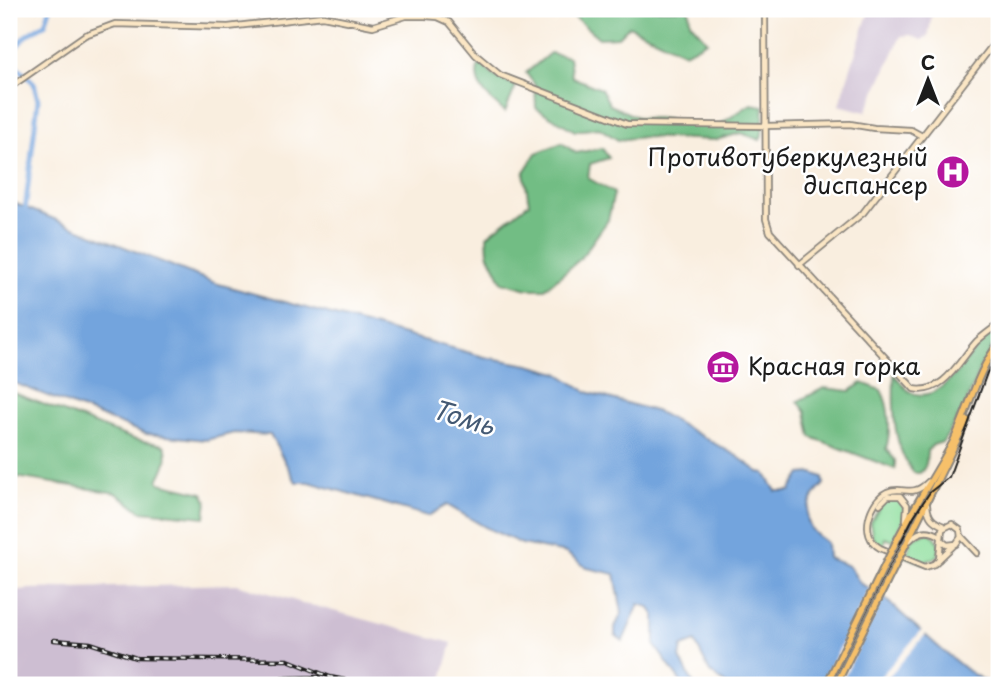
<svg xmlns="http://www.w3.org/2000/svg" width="1008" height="694" font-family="'Playpen Sans',sans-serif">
<rect width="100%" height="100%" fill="#fff"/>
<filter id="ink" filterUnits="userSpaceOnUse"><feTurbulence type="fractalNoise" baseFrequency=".0143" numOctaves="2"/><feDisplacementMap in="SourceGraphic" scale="14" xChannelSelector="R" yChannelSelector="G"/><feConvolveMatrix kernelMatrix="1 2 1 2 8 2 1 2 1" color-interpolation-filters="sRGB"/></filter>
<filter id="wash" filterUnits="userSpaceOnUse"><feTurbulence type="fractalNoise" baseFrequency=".00686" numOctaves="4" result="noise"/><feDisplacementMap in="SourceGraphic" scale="28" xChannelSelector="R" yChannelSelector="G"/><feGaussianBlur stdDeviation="1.57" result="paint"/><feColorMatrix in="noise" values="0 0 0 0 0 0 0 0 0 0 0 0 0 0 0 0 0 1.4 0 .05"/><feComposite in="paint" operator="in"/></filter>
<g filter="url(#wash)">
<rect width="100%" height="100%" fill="#f9eedf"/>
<g fill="#cdbed2">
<polygon points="866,9 933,9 928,37 921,40 911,35 901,36 866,112 839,105 869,11"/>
<polygon points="236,584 293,600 302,604 315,606 452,643 441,683 442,685 9,685 9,591 30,589"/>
</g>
<g fill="#8ede9d" stroke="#557d5c" stroke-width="2">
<polygon points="899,497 905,505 903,520 893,541 885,538 883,547 873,539 870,523 886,498"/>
<path d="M 927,532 C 939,537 941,544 938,556 L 923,563 L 904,556 L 909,550 L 911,539 Z"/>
</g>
<g fill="#72bd84" stroke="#476c50" stroke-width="2">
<polygon points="565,9 689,9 690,22 707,41 685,53 629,26 618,37 599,38"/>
<polygon points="550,53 569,57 572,77 601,89 610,105 639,118 657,118 716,127 751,104 764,106 762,135 760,140 741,133 716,140 643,137 618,140 599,128 575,131 536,108 535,85 526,73"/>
<path d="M 480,63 L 494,76 L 516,86 L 505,112 C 491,100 469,84 480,63 Z"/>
<polygon points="562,143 576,153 602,148 609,158 590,164 588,178 614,193 608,220 580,259 545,289 528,289 502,282 488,253 487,236 529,203 524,172 536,153"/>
<path d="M 999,327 L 999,337 L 981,365 L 965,406 L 943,442 L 933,445 L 927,451 C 927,460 927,467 920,473 L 914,473 C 892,448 893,406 894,374 C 899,380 904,387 909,391 C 937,408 964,362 978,346 C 984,339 992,333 999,327 Z"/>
<path d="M 862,383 L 881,390 C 890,406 891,431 886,449 L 895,460 L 895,469 L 811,437 L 806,412 L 798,401 L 824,388 L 850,391 Z"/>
<path d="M 9,391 L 133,439 L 164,445 C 171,456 163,471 158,480 L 160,483 L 203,493 L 207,501 L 205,517 L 141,511 L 116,493 L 9,476 Z"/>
</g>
<path fill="#73a4dd" stroke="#48607c" stroke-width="2" d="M 9,201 L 215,283 L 485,357 L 529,365 L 558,373 L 587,392 L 658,412 L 737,456 L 759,472 L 765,473 L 776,491 L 790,491 L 801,474 L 813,473 L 823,477 L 824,484 C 810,498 798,520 818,536 C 821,538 824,540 827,543 L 828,558 L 849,566 L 860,583 L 883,597 L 942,650 L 968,671 L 991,685 L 727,685 L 710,672 L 695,642 L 682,647 L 680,658 L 694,685 L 683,685 L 655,646 L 655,616 L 649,607 L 639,604 L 623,641 L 615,635 L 615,627 L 622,613 L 615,574 L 587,568 L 566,553 L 522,544 L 487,528 L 447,505 L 428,516 L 309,482 L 296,482 L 270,435 L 234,433 L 206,440 L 146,434 L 9,381 Z"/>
<g fill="#f9eedf">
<polygon points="871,586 885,594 840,685 821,685"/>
<polygon points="923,629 927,633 881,685 873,685"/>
</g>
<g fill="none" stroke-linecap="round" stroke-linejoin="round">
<polyline stroke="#73a4dd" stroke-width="5" points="25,211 38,100 34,83 12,62 11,52 27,35 45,24 50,9"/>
</g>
</g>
<g filter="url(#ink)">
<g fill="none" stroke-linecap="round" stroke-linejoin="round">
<defs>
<g id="secondary">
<path d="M 765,9 L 766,219 L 770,232 L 914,389 C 944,395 960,359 977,341 C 984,335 992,329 999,324"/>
<polyline points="9,88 85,35 115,24 228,27 323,16 373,26 406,16 425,16 438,17 449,22 476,55 500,75 627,124 765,126 850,124 874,128 911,130 922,136"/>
<polyline points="799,265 863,213 999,37"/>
<path d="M 928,482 C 911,499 903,485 887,492 C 870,500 858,536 880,548 L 925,567 L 934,564 L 954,545"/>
<polyline points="880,504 888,496 900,496 907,505 906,520"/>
<path d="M 927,505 C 928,517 933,522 944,526"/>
<polyline points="961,536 977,553"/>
<path d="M 910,540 C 919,530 929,529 940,536"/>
<polyline points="939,559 942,529 952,524 960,530 961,537 956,544 947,545 941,540"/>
</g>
<g id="primary">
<path d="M 896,542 C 913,507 935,476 953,442 C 969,409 977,371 999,343"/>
<polyline points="905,546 967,420"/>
</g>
</defs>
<use href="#secondary" stroke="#8a857e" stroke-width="8"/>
<use href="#primary" stroke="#8a857e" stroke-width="9"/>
<use href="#secondary" stroke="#fbe6c4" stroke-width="4.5"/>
<use href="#primary" stroke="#f6c06b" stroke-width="5"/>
<polyline stroke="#1c1c1c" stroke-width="2" points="830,685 914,516 930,492 949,477 987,373 999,354"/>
<defs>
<g id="rail">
<polyline points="54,640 90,643 136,658 288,660 330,677 369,685"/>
<polyline points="226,685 286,678 319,677"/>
</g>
</defs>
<use href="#rail" stroke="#1c1c1c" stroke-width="4.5"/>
<use href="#rail" stroke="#fff" stroke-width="2" stroke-dasharray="5" stroke-linecap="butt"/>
<defs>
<g id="primary-bridge">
<polyline points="826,685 896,542"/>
<polyline points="836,685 905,546"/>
</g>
</defs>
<use href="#primary-bridge" stroke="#8a857e" stroke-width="9" stroke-linecap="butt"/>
<use href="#primary-bridge" stroke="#f6c06b" stroke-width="5"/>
</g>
</g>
<defs>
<symbol id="hospital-disc" viewBox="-11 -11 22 22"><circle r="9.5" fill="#b5179e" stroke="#fff"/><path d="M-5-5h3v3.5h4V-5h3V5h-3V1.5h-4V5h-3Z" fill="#fff"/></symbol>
<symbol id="museum-disc" viewBox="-11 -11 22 22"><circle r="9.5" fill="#b5179e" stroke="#fff"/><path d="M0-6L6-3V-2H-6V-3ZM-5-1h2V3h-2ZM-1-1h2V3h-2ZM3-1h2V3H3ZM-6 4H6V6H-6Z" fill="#fff"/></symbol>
</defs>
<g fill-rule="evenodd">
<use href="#hospital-disc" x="934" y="153" width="38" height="38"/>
<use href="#museum-disc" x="704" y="348" width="38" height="38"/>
</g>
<g text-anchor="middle" stroke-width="5" stroke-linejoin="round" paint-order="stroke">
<g font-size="24" fill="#1c1c1c" stroke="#fff" text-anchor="end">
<text x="928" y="166">Противотуберкулезный<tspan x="928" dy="28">диспансер</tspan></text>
<text x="748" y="375" text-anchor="start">Красная горка</text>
</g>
<g font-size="26" font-style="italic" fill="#435973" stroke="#fff">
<text transform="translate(463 418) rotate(17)" y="9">Томь</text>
</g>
</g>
<rect width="1008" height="694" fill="none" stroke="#fff" stroke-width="35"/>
<g transform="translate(928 80)" stroke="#ffffff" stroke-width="5" paint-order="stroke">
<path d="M0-5L12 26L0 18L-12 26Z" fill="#1c1c1c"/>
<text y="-10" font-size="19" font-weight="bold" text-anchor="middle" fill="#1c1c1c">С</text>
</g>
</svg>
